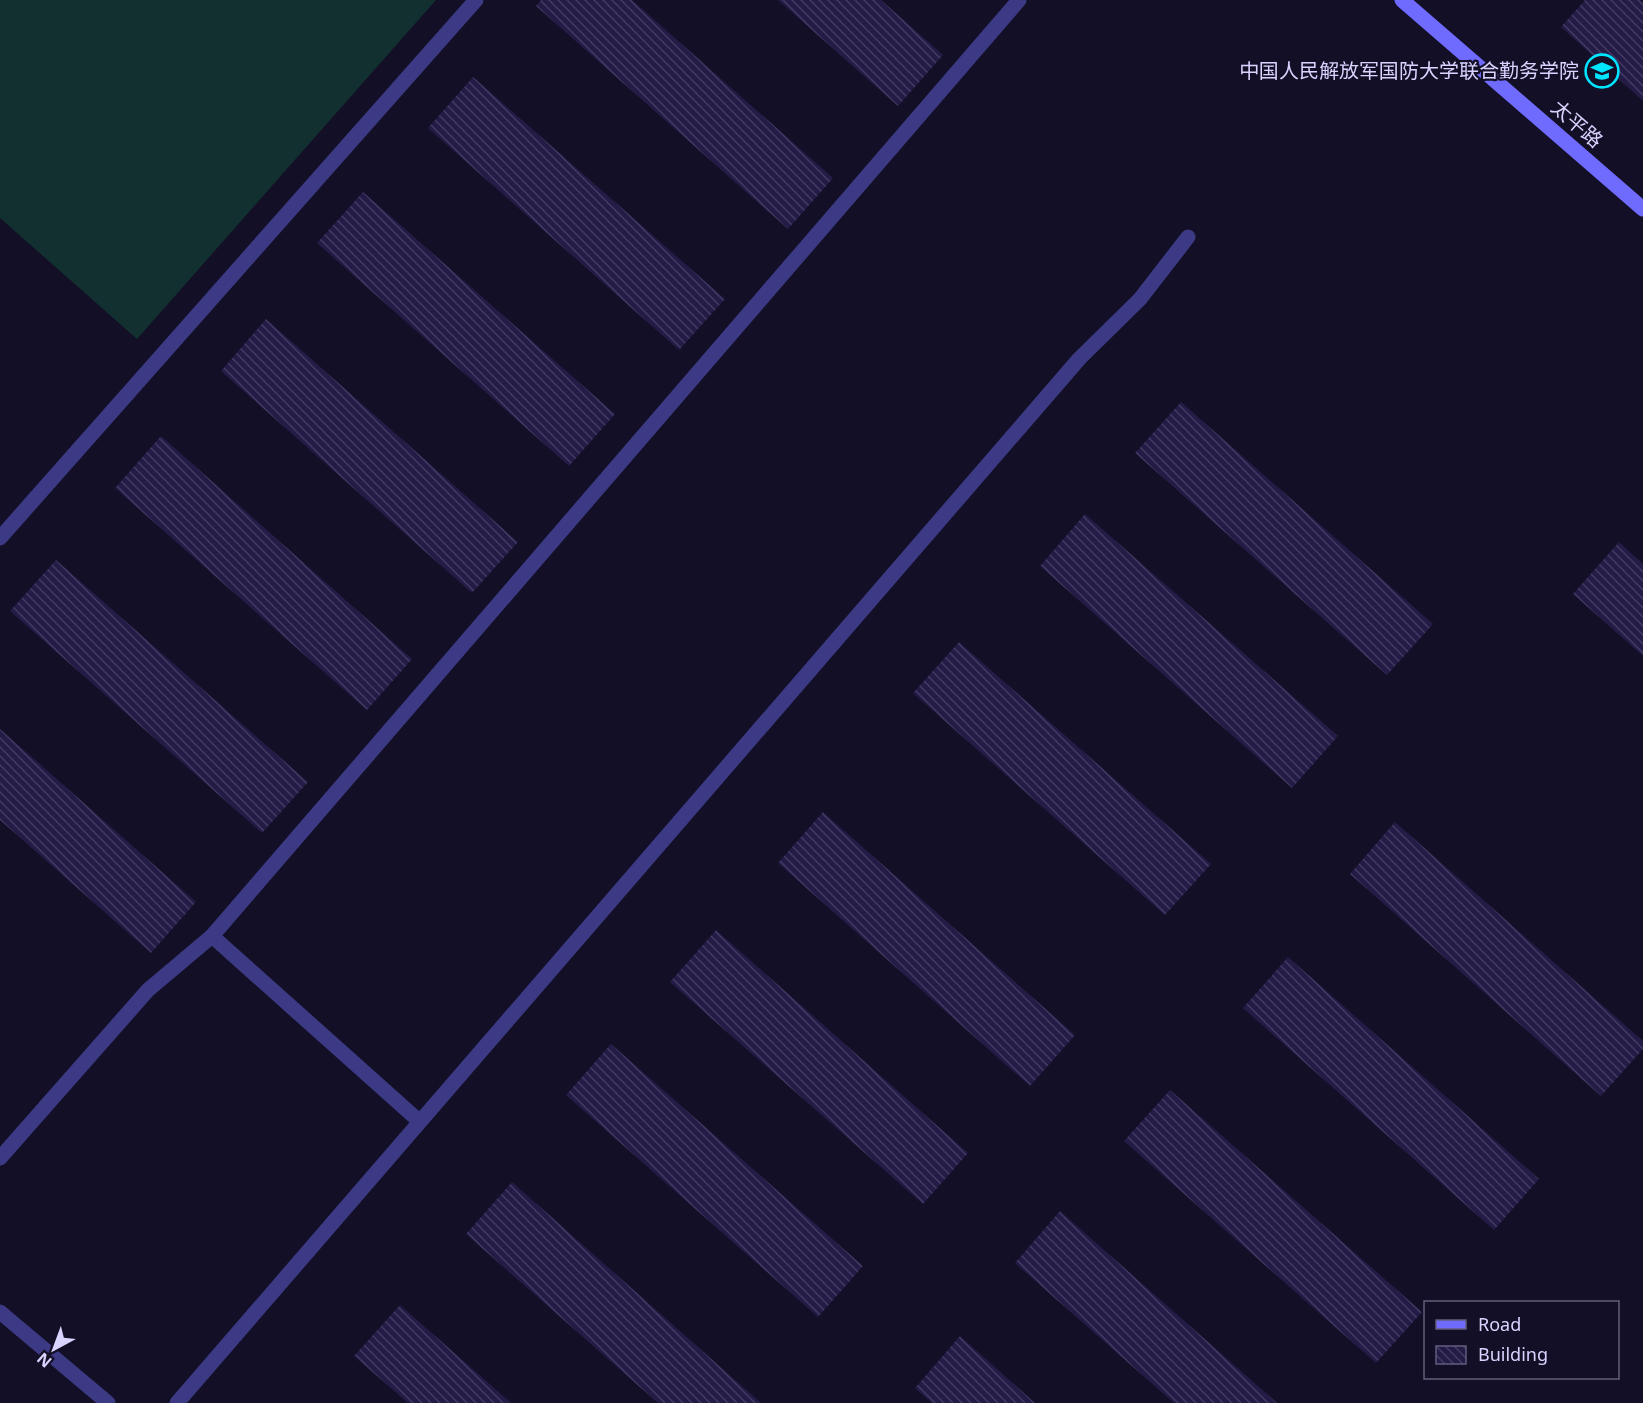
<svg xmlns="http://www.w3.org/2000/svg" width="1643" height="1403" font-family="'Noto Sans','Noto Sans SC',sans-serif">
<defs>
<pattern id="building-back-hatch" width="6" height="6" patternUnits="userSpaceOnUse" patternTransform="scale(1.5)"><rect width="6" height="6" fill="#241b47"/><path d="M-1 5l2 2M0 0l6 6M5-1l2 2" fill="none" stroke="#433b63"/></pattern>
</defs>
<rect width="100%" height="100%" fill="#130f26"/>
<polygon fill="#12302f" points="0,0 436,0 137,339 0,218"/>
<g fill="url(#building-back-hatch)">
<polygon points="541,0 632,0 833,178 788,229 536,6"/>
<polygon points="778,0 881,0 943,55 898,106"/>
<polygon points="1585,0 1640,0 1643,2 1643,101 1561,27"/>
<polygon points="473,77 725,299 679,350 428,128"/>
<polygon points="363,192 615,414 569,466 317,243"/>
<polygon points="266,319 518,542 472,593 221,371"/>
<polygon points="1181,402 1433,624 1387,675 1135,453"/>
<polygon points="161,436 412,659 367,710 115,488"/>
<polygon points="1085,514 1338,736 1292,788 1040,566"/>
<polygon points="1619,542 1643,564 1643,656 1573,594"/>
<polygon points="56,560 308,782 262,833 10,611"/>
<polygon points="959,642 1211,864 1165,915 913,693"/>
<polygon points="0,729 196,902 151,953 0,820"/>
<polygon points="823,812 1075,1035 1030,1086 778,863"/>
<polygon points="1395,822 1643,1041 1643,1049 1601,1096 1350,874"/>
<polygon points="716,930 968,1153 923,1204 670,982"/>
<polygon points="1288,957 1539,1179 1494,1230 1243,1008"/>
<polygon points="611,1044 863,1266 818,1317 566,1095"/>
<polygon points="1170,1090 1422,1312 1376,1363 1124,1141"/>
<polygon points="512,1182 761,1403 658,1403 466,1234"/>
<polygon points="1060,1211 1277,1403 1174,1403 1015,1263"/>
<polygon points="400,1305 511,1403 408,1403 354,1356"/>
<polygon points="960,1336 1035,1403 932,1403 915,1388"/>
</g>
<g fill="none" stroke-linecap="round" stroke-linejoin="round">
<g stroke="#3d3a85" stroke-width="15">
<polyline points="0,538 476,0"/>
<polyline points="212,936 419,1121"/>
<polyline points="0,1158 148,990 212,936 1019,0"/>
<polyline points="0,1312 108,1403"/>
<polyline points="177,1403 1079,359 1140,299 1188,237"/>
</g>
<polyline stroke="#6f6bff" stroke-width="15" points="1402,0 1643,209"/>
</g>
<defs>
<symbol id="university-ring" viewBox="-11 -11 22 22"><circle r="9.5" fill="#130f26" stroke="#00e5ff" stroke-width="1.5"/><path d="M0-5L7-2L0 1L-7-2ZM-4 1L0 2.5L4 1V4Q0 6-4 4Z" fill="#00e5ff"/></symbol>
</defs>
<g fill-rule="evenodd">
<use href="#university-ring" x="1583" y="52" width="38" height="38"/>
</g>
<g text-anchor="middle" stroke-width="4.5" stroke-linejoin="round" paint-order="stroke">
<g font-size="20" fill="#d9d4ff" stroke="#130f26" text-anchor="end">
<text x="1579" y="78">中国人民解放军国防大学联合勤务学院</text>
</g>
<g font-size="20" fill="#d9d4ff" stroke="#130f26">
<text transform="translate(1577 124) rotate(41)" y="7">太平路</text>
</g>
</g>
<rect x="1424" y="1301" width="195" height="78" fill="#130f26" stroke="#625e7d" stroke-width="1.5"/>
<rect x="1436" y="1320" width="30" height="9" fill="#6f6bff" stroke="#625e7d" stroke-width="1.5"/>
<text x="1478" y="1331" font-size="18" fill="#d9d4ff">Road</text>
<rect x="1436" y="1346" width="30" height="18" fill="url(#building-back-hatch)" stroke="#625e7d" stroke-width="1.5"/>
<text x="1478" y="1361" font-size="18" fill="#d9d4ff">Building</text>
<g transform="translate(54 1349) rotate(221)" stroke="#130f26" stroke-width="4.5" paint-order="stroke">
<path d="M0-4.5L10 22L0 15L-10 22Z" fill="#d9d4ff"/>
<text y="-9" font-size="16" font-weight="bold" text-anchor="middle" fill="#d9d4ff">N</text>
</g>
</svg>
